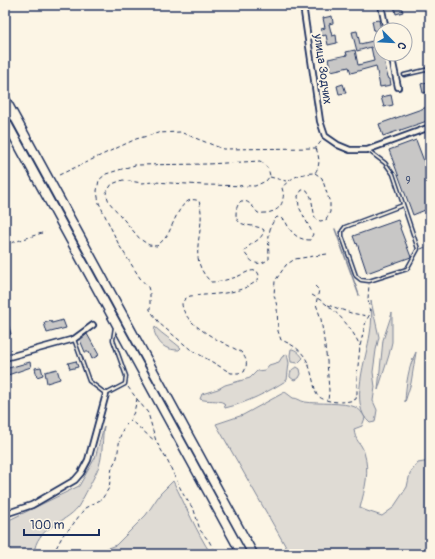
<svg xmlns="http://www.w3.org/2000/svg" width="435" height="559" font-family="Pangolin,sans-serif">
<rect width="100%" height="100%" fill="#fcf5e5"/>
<filter id="ink" filterUnits="userSpaceOnUse"><feTurbulence type="fractalNoise" baseFrequency=".025" numOctaves="2"/><feDisplacementMap in="SourceGraphic" scale="8" xChannelSelector="R" yChannelSelector="G"/><feConvolveMatrix kernelMatrix="1 2 1 2 8 2 1 2 1" color-interpolation-filters="sRGB"/></filter>
<g filter="url(#ink)">
<g fill="#dfdbd4" stroke="#7d8599">
<path d="M 371,301 L 379,337 L 376,350 L 373,372 L 375,387 L 373,401 L 377,410 L 375,422 L 370,423 C 348,406 367,356 370,334 C 372,323 372,312 371,301 Z"/>
<polygon points="392,313 392,342 389,355 378,390 383,340"/>
<path d="M 155,327 C 163,335 172,340 181,348 L 179,350 C 168,350 161,347 156,336 C 154,332 154,331 155,327 Z"/>
<path d="M 291,349 C 296,349 300,354 303,358 L 298,363 L 291,362 L 290,355 Z"/>
<path d="M 416,352 L 411,383 L 405,402 C 406,384 408,368 416,352 Z"/>
<path d="M 287,354 L 289,363 L 287,380 C 268,392 247,403 225,408 L 224,403 C 217,399 208,402 200,399 L 202,394 L 218,389 L 225,385 L 250,378 L 257,371 L 265,370 L 269,365 L 279,362 L 282,357 Z"/>
<path d="M 297,367 L 300,369 L 301,374 L 299,378 L 294,380 L 290,377 C 290,372 291,369 297,367 Z"/>
<path d="M 285,392 L 293,398 C 298,398 300,401 305,402 C 318,404 344,402 355,407 C 360,409 363,414 365,418 L 362,426 L 354,429 C 355,442 361,442 364,452 C 370,472 365,488 360,508 L 367,511 L 382,516 L 393,508 L 407,487 L 410,473 L 418,463 L 430,461 L 430,554 L 290,554 L 216,424 L 243,415 Z"/>
<path d="M 104,426 C 102,437 103,455 99,466 C 96,474 83,499 78,507 C 64,525 36,526 34,554 L 5,554 L 5,522 L 79,486 L 95,458 Z"/>
<path d="M 173,481 C 186,506 196,531 211,554 L 91,554 L 116,545 L 146,515 L 160,494 Z"/>
</g>
<g fill="none" stroke-linecap="round" stroke-linejoin="round">
<polyline stroke="#767f94" stroke-width="1.5" points="335,229 359,295"/>
</g>
<g fill="#c8c7c6" stroke="#1b2f5e">
<polygon points="394,5 401,5 403,12 396,14"/>
<polygon points="332,16 333,23 329,24 332,36 336,35 337,43 328,45 326,35 322,36 321,29 325,28 323,18"/>
<polygon points="379,20 381,30 374,31 372,21"/>
<polygon points="357,31 360,44 381,39 381,54 383,54 387,74 389,79 390,79 391,85 380,87 376,66 351,73 349,67 331,71 328,59 347,55 346,52 355,50 358,65 374,61 371,47 357,51 352,32"/>
<polygon points="430,81 430,91 423,93 421,84"/>
<polygon points="343,84 346,93 339,94 337,86"/>
<polygon points="391,95 393,105 384,107 381,97"/>
<polygon points="430,106 430,120 383,136 379,124"/>
<polygon points="416,140 430,177 430,208 413,215 389,150"/>
<polygon points="398,220 401,227 400,228 411,257 367,273 357,243 356,244 353,236"/>
<polygon points="5,317 6,317 11,334 5,336"/>
<polygon points="63,320 66,328 47,333 44,323 51,321 52,323"/>
<polygon points="87,334 99,355 92,359 89,352 85,352 80,340"/>
<polygon points="76,361 78,367 70,369 68,363"/>
<polygon points="30,362 31,367 5,376 5,369"/>
<polygon points="41,367 43,375 37,377 35,368"/>
<polygon points="57,369 60,379 47,383 45,372"/>
</g>
<g fill="none" stroke-linecap="round" stroke-linejoin="round">
<defs>
<g id="lane">
<polyline points="404,75 430,69"/>
<polyline points="369,151 385,163 393,174 418,249 407,269 369,281 361,280 356,276 342,236 342,231 345,227 403,205"/>
<polyline points="74,339 89,381 106,394 125,384 126,376 113,340 115,327"/>
</g>
<g id="street">
<polyline points="303,5 320,121 325,136 338,145 350,150 367,150 430,127"/>
<polyline points="381,5 386,30"/>
<polyline points="391,54 398,87"/>
<polyline points="5,358 74,339 93,325"/>
<polyline points="5,514 32,505 75,480 81,473 88,460 106,394"/>
</g>
<g id="highway">
<polyline points="5,99 253,554"/>
<polyline points="5,120 242,554"/>
</g>
</defs>
<use href="#lane" stroke="#1b2f5e" stroke-width="5"/>
<use href="#street" stroke="#1b2f5e" stroke-width="8"/>
<use href="#highway" stroke="#1b2f5e" stroke-width="11"/>
<g stroke="#1b2f5e" stroke-width="1" stroke-dasharray="4 3" stroke-linecap="butt">
<path d="M 260,161 C 266,165 269,169 270,176 L 266,181 L 255,186 L 204,185 L 154,182 L 142,183 L 123,180 L 112,184 L 106,193 L 109,202 L 140,239 L 149,245 L 157,246 C 161,242 165,239 168,234 C 174,223 182,193 199,201 C 208,231 184,256 211,282 C 219,282 226,280 233,278 C 242,276 248,269 257,271 L 259,275 L 258,280 C 240,295 213,294 190,296 L 185,299 L 182,303 C 182,325 224,343 241,352 C 247,359 248,364 244,372 L 238,373 L 231,373 L 190,349 L 160,324 L 150,310 L 150,294 L 148,287 L 140,278 L 119,245 L 99,203 L 97,191 L 99,180 L 106,174 L 135,165 L 208,164 Z"/>
<path d="M 315,173 L 322,178 L 330,203 L 330,212 L 326,220 L 320,221 L 315,218 L 311,197 L 307,190 L 302,190 L 298,196 L 299,207 L 313,234 L 310,240 C 297,240 290,232 285,220 L 277,217 C 266,227 269,245 269,259 C 257,268 251,262 244,252 C 249,242 262,242 264,230 C 255,223 237,229 236,215 C 236,209 237,205 241,201 C 249,200 253,207 258,213 C 269,214 282,211 283,198 C 284,195 283,191 282,188 C 290,177 302,173 315,173 C 321,164 319,157 316,148"/>
<polyline points="59,175 136,139 158,133 180,132 223,149 316,148 323,139"/>
<polyline points="270,177 286,181"/>
<polyline points="5,245 45,232"/>
<polyline points="421,249 430,245"/>
<path d="M 327,254 L 295,259 L 286,265 L 275,281 L 274,295 L 277,306 L 278,331 L 281,340 C 310,351 309,366 316,393 C 320,403 347,404 356,399 L 357,393 L 357,376 L 360,346 L 366,321 L 370,314 L 368,299 L 369,284"/>
<polyline points="315,286 319,290 316,304 321,319 327,361 329,391 328,401"/>
<path d="M 312,295 C 332,306 351,325 360,346"/>
<polyline points="328,305 351,313 367,316"/>
<polyline points="128,387 137,399 134,412 130,420 155,441"/>
<polyline points="137,399 148,413 156,441 168,462 183,494 194,510 200,530 209,541 216,554"/>
<polyline points="53,554 63,535 71,527 85,508 102,499 109,488 112,467 117,458 120,437 123,429 130,420"/>
</g>
<use href="#lane" stroke="#fcf5e5" stroke-width="2"/>
<use href="#street" stroke="#fcf5e5" stroke-width="4.5"/>
<use href="#highway" stroke="#fcf5e5" stroke-width="8"/>
</g>
</g>
<g text-anchor="middle" stroke-width="4" stroke-linejoin="round" paint-order="stroke">
<g font-size="10" fill="#465578">
<text x="408" y="184">9</text>
</g>
<g font-size="12" fill="#1b2f5e" stroke="#fcf5e5">
<text transform="translate(323 69) rotate(82)" y="4">улица Зодчих</text>
</g>
</g>
<rect width="435" height="559" fill="none" stroke="#fcf5e5" stroke-width="20"/>
<rect x="10" y="10" width="415" height="539" fill="none" stroke="#1b2f5e" stroke-width="1.5" filter="url(#ink)"/>
<g transform="translate(393 42) rotate(114)"><circle r="19" fill="#fcf5e5" stroke="#a2a6af"/>
<path d="M0-3L7 15L0 10L-7 15Z" fill="#1f6fb2"/>
<text y="-6" font-size="11" font-weight="bold" text-anchor="middle" fill="#1b2f5e">С</text>
</g>
<path d="M24 529v6h75v-6" fill="none" stroke="#1b2f5e" stroke-width="2"/>
<text x="30" y="529" font-size="12" fill="#1b2f5e" stroke="#fcf5e5" stroke-width="3" paint-order="stroke">100 m</text>
</svg>
